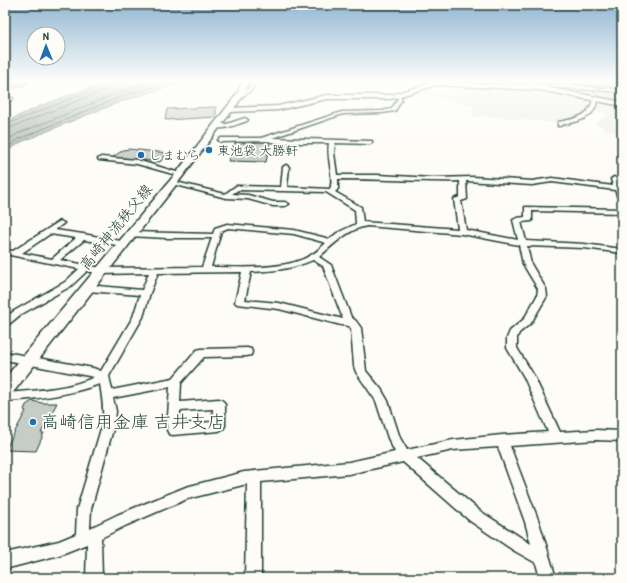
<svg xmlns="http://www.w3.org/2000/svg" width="627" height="583" font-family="'Patrick Hand','Klee One',sans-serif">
<rect width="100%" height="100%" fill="#fdfcf7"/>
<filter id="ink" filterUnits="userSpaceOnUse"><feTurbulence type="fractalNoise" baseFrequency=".025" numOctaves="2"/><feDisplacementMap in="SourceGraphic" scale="8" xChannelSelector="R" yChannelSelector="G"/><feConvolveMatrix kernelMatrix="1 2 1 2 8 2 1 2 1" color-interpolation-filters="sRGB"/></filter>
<g filter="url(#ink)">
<g fill="#eceee9">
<polygon points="458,83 538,88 593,98 594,101 586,116 557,123 485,116 484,117 475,117 473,116 474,107 467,104 412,92 417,90 448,95 453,93"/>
<polygon points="597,101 622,106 622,133 602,129 605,127 595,124 609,114 593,111"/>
</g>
<polygon fill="#dde0db" stroke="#7e8e88" points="503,82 622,91 622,102 551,88 503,84"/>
<g fill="#aeb8b1" stroke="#75877f">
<path d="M 104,82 L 190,82 C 131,94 76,120 21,142 L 5,153 L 5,122 L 40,106 Z"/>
<polygon points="544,82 622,82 622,88"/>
</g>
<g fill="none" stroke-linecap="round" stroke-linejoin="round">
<g stroke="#586e66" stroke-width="1">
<polyline points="5,125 100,87 103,82"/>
<polyline points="5,130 102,91 107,87 108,82"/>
<polyline points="5,142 17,134 125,90 152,82"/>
<polyline points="5,149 19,139 127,94 171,82"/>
</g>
</g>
<g fill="#c6cdc7" stroke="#1f3d34">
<polygon points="216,107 216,117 165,120 167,109"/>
<polygon points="266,142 270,143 266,162 228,161 235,143"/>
<polygon points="129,149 168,153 160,162 113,157 123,150"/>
<polygon points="32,401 42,403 57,403 41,433 44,433 36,451 5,450 26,411 24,410 26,405"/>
</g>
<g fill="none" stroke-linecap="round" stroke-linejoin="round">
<defs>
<g id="street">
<polygon points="24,82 29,82 5,90 5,88"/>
<path d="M 252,82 L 256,82 C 252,90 248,96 238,96 L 238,94 L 248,89 Z"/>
<polygon points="483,82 569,85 622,90 622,92"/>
<path d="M 399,95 L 402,99 L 395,111 L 382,113 L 343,114 L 272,138 L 372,141 L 372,143 L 370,144 L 335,143 L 334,153 L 337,175 L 378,175 L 433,178 L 473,177 L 532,181 L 552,178 L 613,186 L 611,179 L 614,177 C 622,181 622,194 622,202 L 619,200 L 615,190 L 552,182 L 532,185 L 466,181 L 467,199 L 461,201 L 466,230 L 518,240 L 513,220 L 517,218 L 525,217 L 525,207 L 622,209 L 622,213 L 532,211 L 532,221 L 521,222 L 526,241 L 584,244 L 622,249 L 622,253 L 584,248 L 527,246 L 531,264 L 546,289 L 547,296 L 531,323 L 519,333 L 517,338 L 517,348 L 534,376 L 560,432 L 596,430 L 622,431 L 622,441 L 596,440 L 510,446 L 539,522 L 556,578 L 540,578 L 536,563 L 513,550 L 470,521 L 403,462 L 349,474 L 261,482 L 261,578 L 245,578 L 247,484 L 187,499 L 127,525 L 101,538 L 102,578 L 86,578 L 87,544 L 59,555 L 5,569 L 5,553 L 59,541 L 76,534 L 77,509 L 103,422 C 104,408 102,397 100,384 C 69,395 37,399 5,401 L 5,393 C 32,391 70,389 94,377 L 5,360 L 5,352 L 93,368 L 101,371 L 133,317 L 140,295 L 87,291 L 83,288 L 87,285 L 142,290 L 149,273 L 101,274 L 87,271 L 71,286 L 20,315 L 8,325 L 5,326 L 5,318 L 14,311 L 65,282 L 79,269 L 5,254 L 5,250 L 13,251 L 60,221 L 64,223 L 55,230 L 83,234 L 126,242 L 127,244 L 126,246 L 123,246 L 84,240 L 60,260 L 101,268 L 202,267 L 212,238 L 167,238 L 128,236 L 127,234 L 131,232 L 213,234 L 215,228 L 227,224 L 294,230 L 330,239 L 337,233 L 356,224 L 355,210 L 326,192 L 238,190 L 232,194 L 248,195 L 273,202 L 285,202 L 289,204 L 285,206 L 273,206 L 248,199 L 226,198 L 169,183 L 172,181 L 225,194 L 236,186 L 281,187 L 283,167 L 286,165 L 289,167 L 287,187 L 330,189 C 335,178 326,157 329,143 L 279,143 L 266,141 L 221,142 L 218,140 L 221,138 L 261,138 L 342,112 L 382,111 L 391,109 L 398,99 L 397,96 ZM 338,179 C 379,179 419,182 460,181 L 460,197 L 454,199 L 458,229 L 363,222 L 361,207 L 335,192 L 338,189 ZM 367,226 L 462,234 L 519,245 L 523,264 L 538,289 L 537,296 L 524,319 L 510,331 L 507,338 L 507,348 L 524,377 L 548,432 L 502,435 L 453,440 L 407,450 L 400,438 L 388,401 L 381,389 L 366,371 L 361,328 L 356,321 L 351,317 L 331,265 L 319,257 C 333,245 348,229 367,226 ZM 228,228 L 294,234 L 326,243 C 321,247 317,252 311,255 C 286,271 240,267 211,267 L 221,231 ZM 50,234 L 76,238 L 52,259 L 22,253 ZM 313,260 L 323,266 L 343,319 L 279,303 L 245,300 L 251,272 C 273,271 293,269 313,260 ZM 242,272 L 235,302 L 237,304 L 279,309 L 341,325 L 349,326 L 351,329 L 354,366 L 356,372 L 376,401 L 388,438 L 395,452 L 349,462 L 244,472 L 186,487 L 117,515 L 90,528 L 91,509 L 115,422 L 116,411 L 113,398 L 170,387 L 167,430 L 169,434 L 173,435 L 219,431 L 223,429 L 225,426 L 225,404 L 223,401 L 219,399 L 180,402 L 181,383 L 204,357 L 247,356 L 251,355 L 252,352 L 251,349 L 247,348 L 201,349 L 197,350 L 173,378 L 112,390 L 109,376 L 143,317 L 150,293 L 158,273 ZM 213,409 L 213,422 L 179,424 L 180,411 ZM 498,447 L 525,522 L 531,544 L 480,511 L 417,458 L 453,450 Z"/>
<polygon points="5,97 13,98 13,99 11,100 5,99"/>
<path d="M 595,97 L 597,98 C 597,116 582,121 566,124 C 562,124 563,126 558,126 L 558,122 C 574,119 591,117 593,98 Z"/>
<path d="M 245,118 L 248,120 L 247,121 C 237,124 222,132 212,126 L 215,124 L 227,124 Z"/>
<polygon points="101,157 137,160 183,174 180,176 137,164 99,160 98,159"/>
</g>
<polygon id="secondary" points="434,82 540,86 622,102 622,106 540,90 436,85 391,99 327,99 278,110 229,112 226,110 229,108 278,106 327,95 391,95"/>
<polygon id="primary" points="242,82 248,82 244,95 183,176 11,395 5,397 5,378 177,172 237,94"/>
</defs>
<use href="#street" stroke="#1f3d34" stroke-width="3"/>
<use href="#secondary" stroke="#1f3d34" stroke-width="3"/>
<use href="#primary" stroke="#1f3d34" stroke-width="3"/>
<use href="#street" fill="#fdfcf7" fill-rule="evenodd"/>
<use href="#secondary" fill="#fdfcf7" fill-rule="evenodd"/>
<use href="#primary" fill="#fdfcf7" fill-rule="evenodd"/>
</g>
</g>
<linearGradient id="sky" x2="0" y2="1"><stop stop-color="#91b6d2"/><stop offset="0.5" stop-color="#fefefb"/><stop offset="1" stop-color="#fefefb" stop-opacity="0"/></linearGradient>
<rect width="627" height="163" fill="url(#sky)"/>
<g fill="#1f6fb2" stroke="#fdfcf7" stroke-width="1.5">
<circle cx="209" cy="150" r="4"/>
<circle cx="141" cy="155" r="4"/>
<circle cx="33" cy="422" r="4"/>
</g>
<g text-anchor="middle" stroke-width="3.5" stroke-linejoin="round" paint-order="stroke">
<g font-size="13" fill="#1f3d34" stroke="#fdfcf7" text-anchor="start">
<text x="217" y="155">東池袋 大勝軒</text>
<text x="149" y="160">しまむら</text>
</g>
<g font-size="15" fill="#1f3d34" stroke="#fdfcf7">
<text transform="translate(116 227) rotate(-51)" y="5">高崎神流秩父線</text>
</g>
<g font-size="18" fill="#1f3d34" stroke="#fdfcf7" text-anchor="start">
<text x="41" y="428">高崎信用金庫 吉井支店</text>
</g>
</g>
<rect width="627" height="583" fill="none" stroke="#fdfcf7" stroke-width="20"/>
<rect x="10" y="10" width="607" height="563" fill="none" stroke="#1f3d34" stroke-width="1.5" filter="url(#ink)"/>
<g transform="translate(46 46) rotate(359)"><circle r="19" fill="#fdfcf7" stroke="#a4b0a9"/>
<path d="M0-3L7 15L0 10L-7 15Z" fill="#1f6fb2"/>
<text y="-6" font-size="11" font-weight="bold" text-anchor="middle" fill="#1f3d34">N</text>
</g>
</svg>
